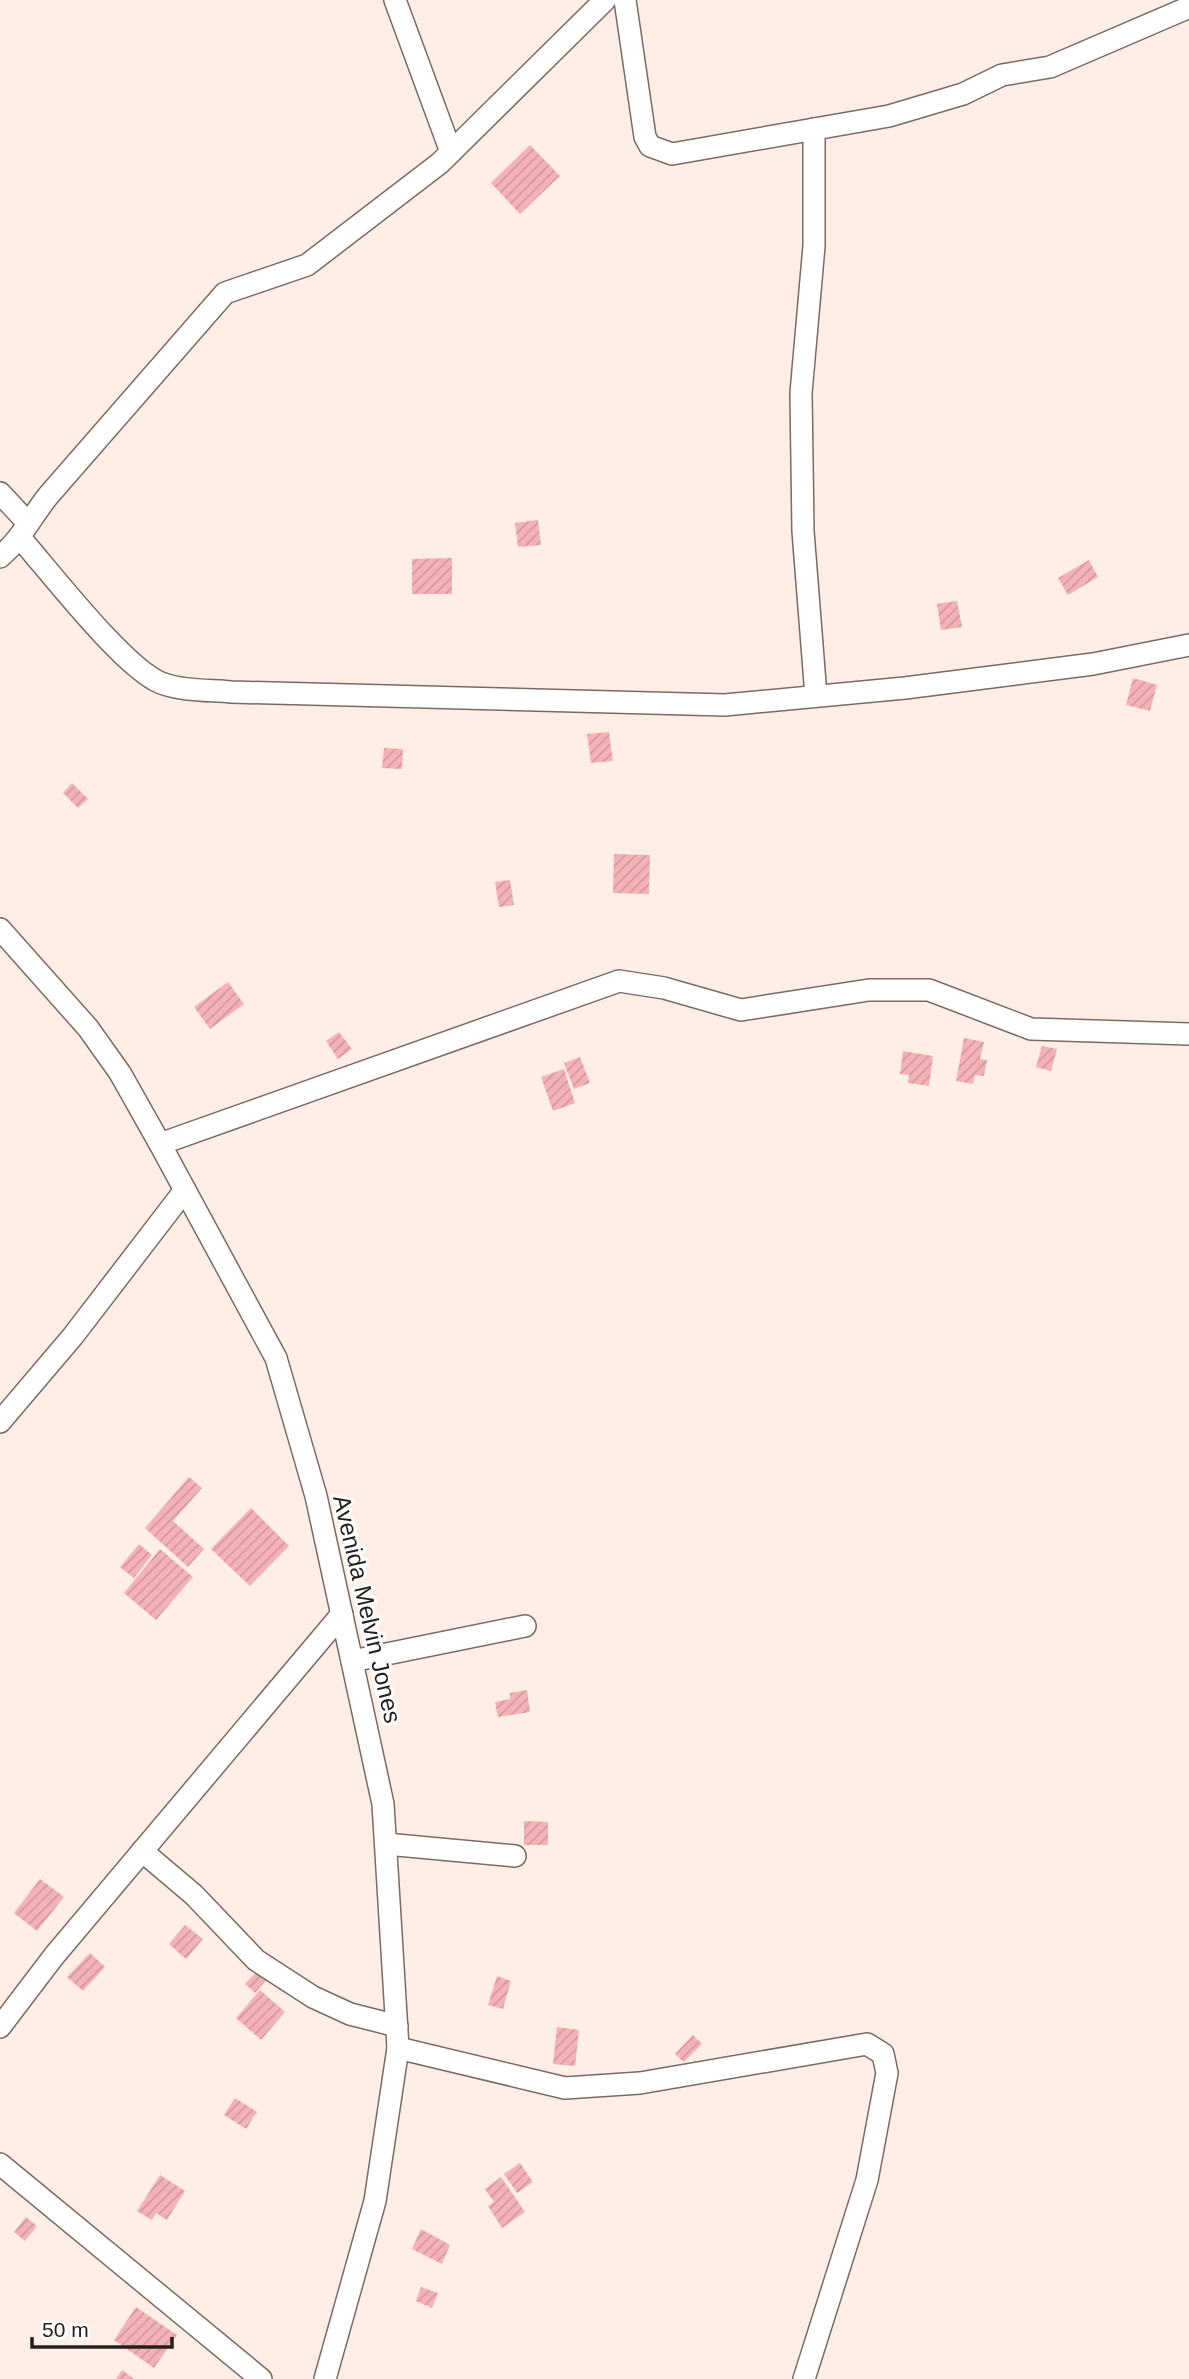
<svg xmlns="http://www.w3.org/2000/svg" width="1189" height="2379" font-family="Arial,sans-serif">
<defs>
<pattern id="building-hatch" width="6" height="6" patternUnits="userSpaceOnUse" patternTransform="scale(1.75)"><rect width="6" height="6" fill="#f4b2b6"/><path d="M-1 1l2-2M0 6l6-6M5 7l2-2" fill="none" stroke="#d1999c"/></pattern>
</defs>
<rect width="100%" height="100%" fill="#feeee5"/>
<g fill="url(#building-hatch)">
<polygon points="530,145 560,176 520,214 491,183"/>
<polygon points="538,520 541,545 518,547 515,523"/>
<polygon points="452,558 452,594 412,594 412,559"/>
<polygon points="1089,560 1098,577 1068,595 1058,578"/>
<polygon points="957,601 962,627 941,630 937,604"/>
<polygon points="1133,678 1157,685 1150,711 1126,705"/>
<polygon points="609,732 613,761 591,763 587,734"/>
<polygon points="384,748 403,749 402,769 382,768"/>
<polygon points="72,783 88,799 78,808 63,793"/>
<polygon points="614,854 650,855 649,894 613,893"/>
<polygon points="510,880 514,905 499,907 495,882"/>
<polygon points="228,982 244,1004 210,1029 194,1007"/>
<polygon points="339,1032 352,1049 338,1059 326,1041"/>
<polygon points="964,1038 984,1042 980,1059 987,1060 984,1076 975,1075 973,1084 956,1081"/>
<polygon points="1042,1046 1057,1049 1051,1071 1036,1067"/>
<polygon points="903,1051 933,1056 929,1086 908,1083 909,1075 900,1074"/>
<polygon points="580,1057 590,1083 574,1089 564,1063"/>
<polygon points="564,1069 575,1103 553,1111 541,1077"/>
<polygon points="189,1477 202,1488 173,1521 204,1549 188,1567 145,1528"/>
<polygon points="251,1508 289,1546 250,1586 211,1549"/>
<polygon points="139,1544 152,1555 134,1578 120,1567"/>
<polygon points="160,1549 193,1577 156,1620 124,1593"/>
<polygon points="527,1690 530,1712 498,1717 495,1702 510,1699 510,1693"/>
<polygon points="524,1821 548,1822 548,1845 524,1845"/>
<polygon points="40,1879 64,1897 37,1931 14,1913"/>
<polygon points="185,1925 203,1939 186,1959 169,1944"/>
<polygon points="90,1953 105,1967 83,1991 67,1977"/>
<polygon points="259,1969 269,1977 255,1993 245,1984"/>
<polygon points="497,1976 511,1981 503,2009 488,2005"/>
<polygon points="260,1990 285,2012 261,2040 236,2018"/>
<polygon points="557,2027 579,2030 575,2066 553,2064"/>
<polygon points="693,2035 702,2044 684,2062 675,2054"/>
<polygon points="235,2098 257,2112 246,2129 224,2115"/>
<polygon points="520,2163 533,2182 517,2193 504,2174"/>
<polygon points="160,2175 185,2191 167,2220 156,2213 152,2220 137,2211"/>
<polygon points="501,2177 525,2212 502,2228 488,2206 494,2202 485,2189"/>
<polygon points="26,2217 37,2226 25,2241 14,2232"/>
<polygon points="421,2229 450,2245 442,2264 412,2249"/>
<polygon points="421,2287 438,2293 432,2308 416,2301"/>
<polygon points="136,2307 177,2335 154,2368 114,2340"/>
<polygon points="122,2370 134,2379 116,2379"/>
</g>
<g fill="none" stroke-linecap="round" stroke-linejoin="round">
<defs>
<g id="minor">
<polyline points="395,0 451,152"/>
<polyline points="625,0 645,137 650,146 672,154 889,116 963,94 1002,75 1050,67 1185,9"/>
<polyline points="814,129 814,246 801,393 803,531 816,696"/>
<polyline points="0,493 28,523"/>
<path d="M 21,539 C 51,573 124,668 161,683 C 182,691 209,690 231,692 L 725,705 L 905,688 L 1093,664 L 1189,645"/>
<path d="M 0,557 C 22,538 30,519 48,496 L 225,293 L 307,265 L 440,163 L 605,0"/>
<polyline points="0,929 88,1028 120,1073 160,1144 276,1358 316,1496 383,1804 398,2048 375,2201 325,2379"/>
<polyline points="160,1144 619,981 664,988 741,1010 869,990 929,990 1031,1029 1189,1034"/>
<polyline points="0,1422 73,1336 185,1190"/>
<polyline points="352,1661 525,1626"/>
<polyline points="386,1844 515,1856"/>
<polyline points="142,1851 194,1895 256,1960 313,1997 350,2014 397,2026"/>
<polyline points="0,2027 54,1956 342,1614"/>
<polyline points="398,2048 565,2088 640,2083 867,2044 883,2054 887,2073 867,2180 804,2379"/>
<polyline points="0,2164 261,2379"/>
</g>
</defs>
<use href="#minor" stroke="#796a64" stroke-width="24"/>
<use href="#minor" stroke="#fff" stroke-width="21"/>
</g>
<g text-anchor="middle" stroke-width="6" stroke-linejoin="round" paint-order="stroke">
<g font-size="24" fill="#26201d" stroke="#fff">
<text transform="translate(367 1609) rotate(77)" y="8">Avenida Melvin Jones</text>
</g>
</g>
<path d="M32 2337v10h140v-10" fill="none" stroke="#26201d" stroke-width="3.5"/>
<text x="42" y="2337" font-size="21" fill="#26201d" stroke="#ffffff" stroke-width="5" paint-order="stroke">50 m</text>
</svg>
